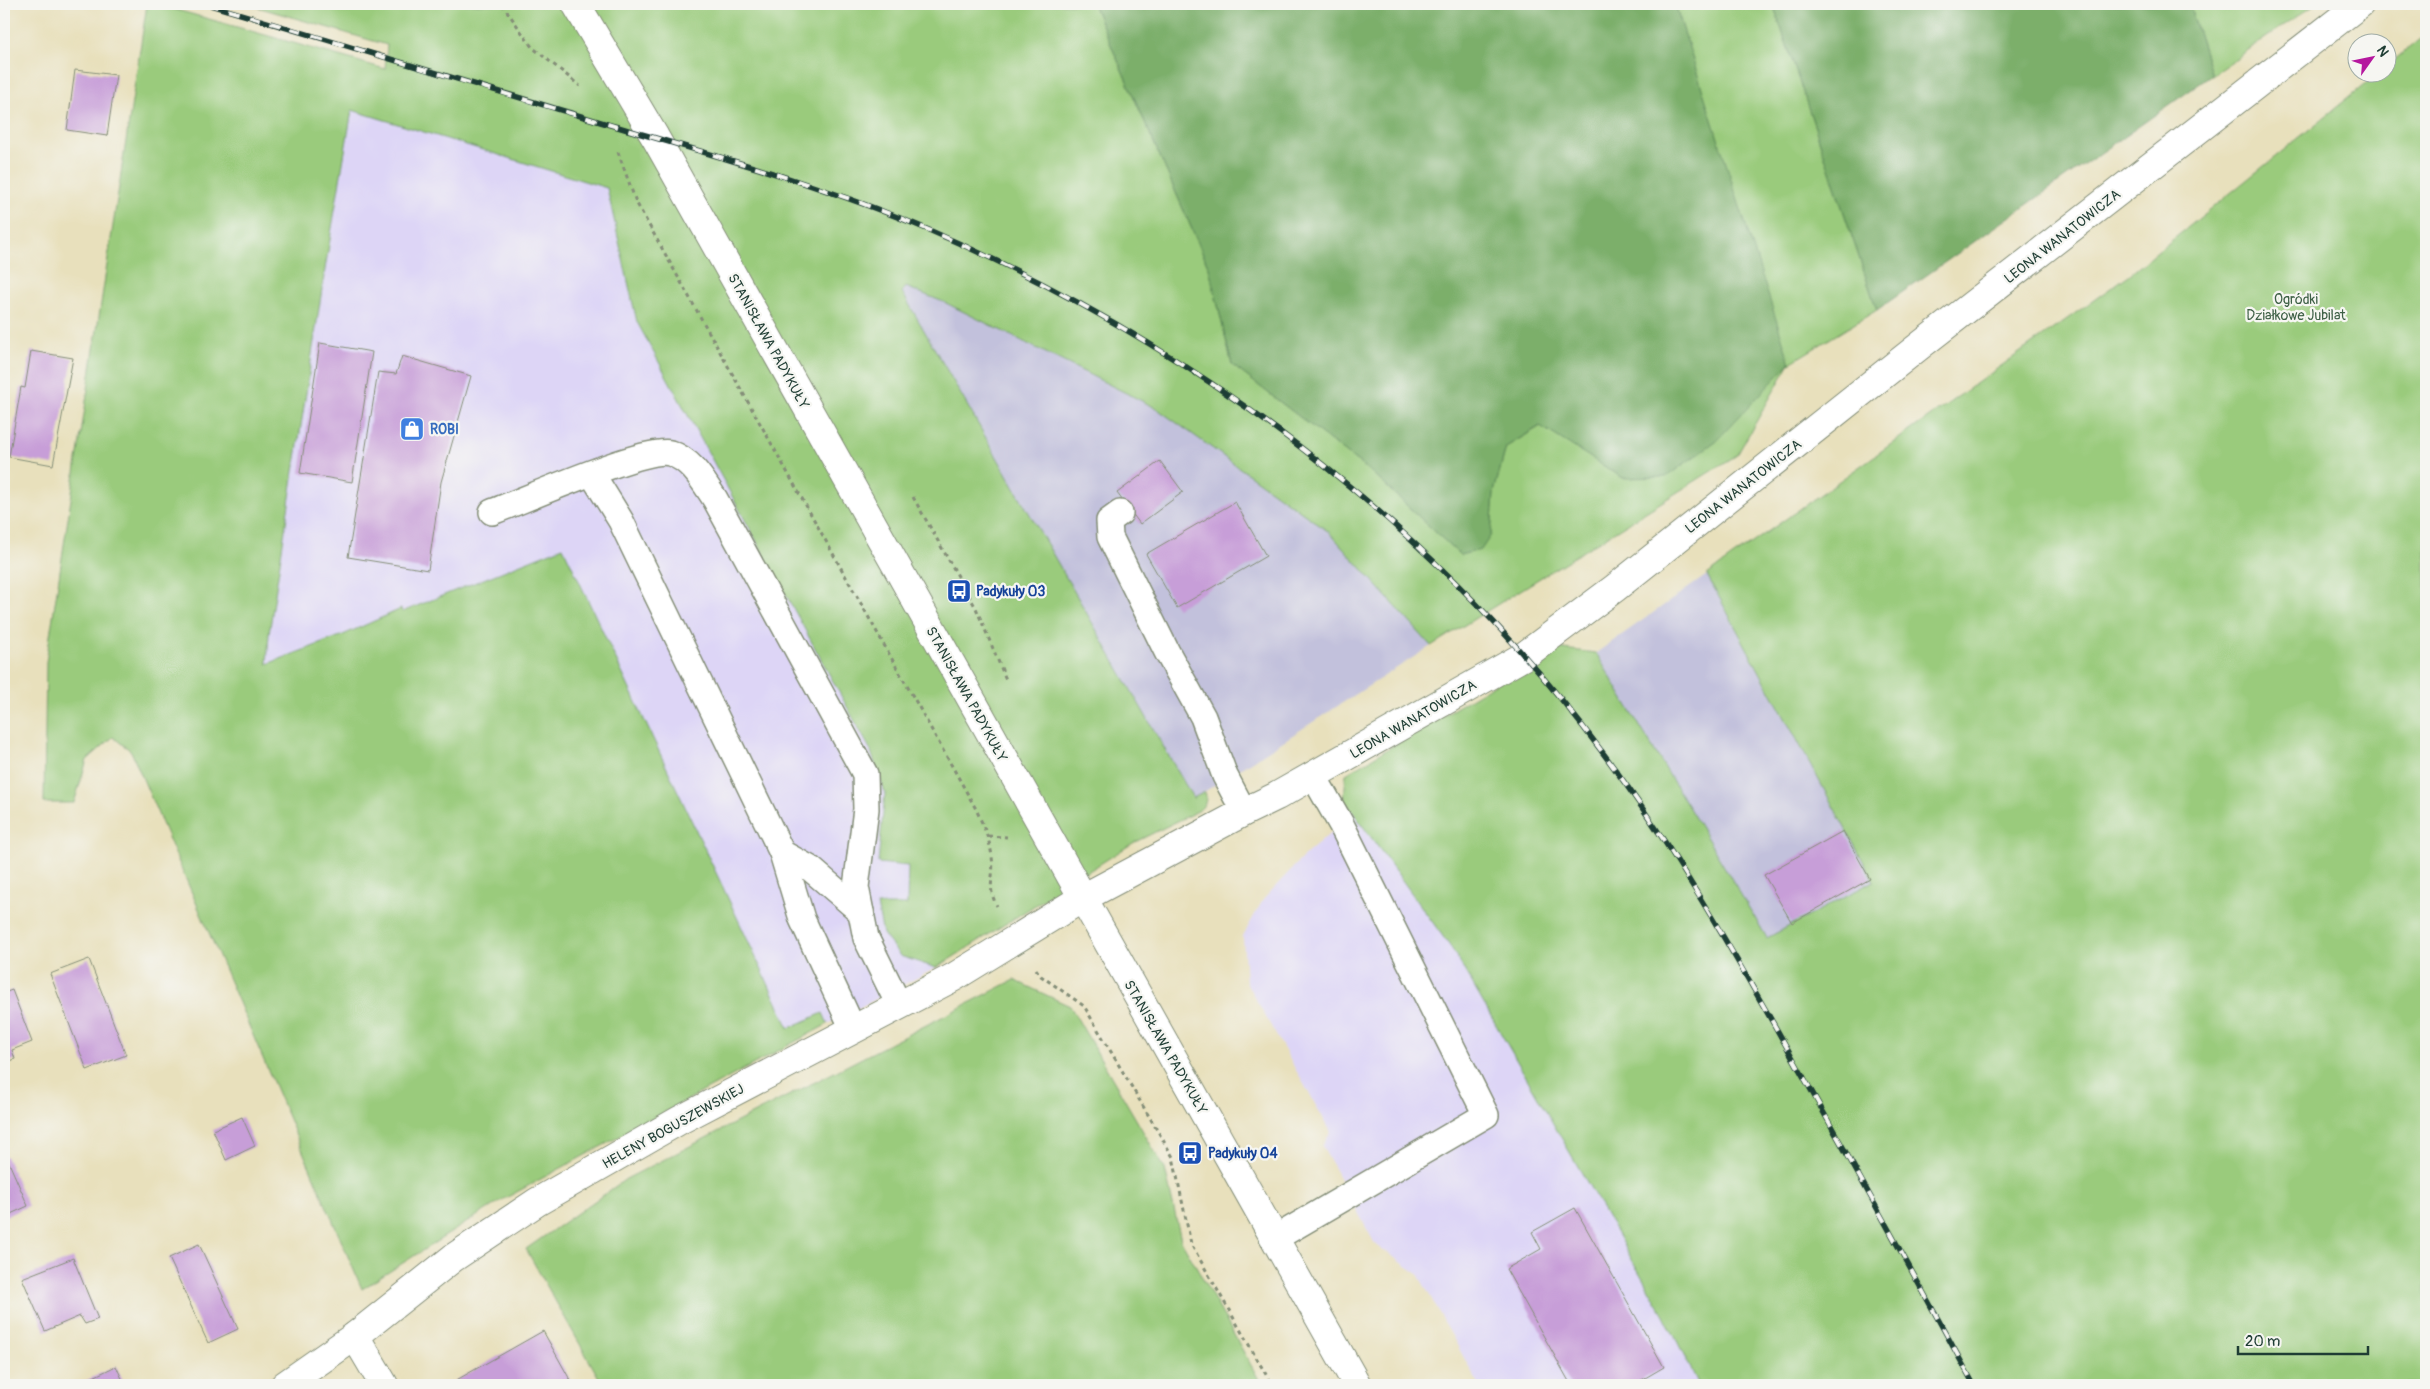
<svg xmlns="http://www.w3.org/2000/svg" width="2430" height="1389" font-family="Pangolin,sans-serif">
<rect width="100%" height="100%" fill="#f6f6f2"/>
<filter id="ink" filterUnits="userSpaceOnUse"><feTurbulence type="fractalNoise" baseFrequency=".02" numOctaves="2"/><feDisplacementMap in="SourceGraphic" scale="10" xChannelSelector="R" yChannelSelector="G"/><feConvolveMatrix kernelMatrix="1 2 1 2 8 2 1 2 1" color-interpolation-filters="sRGB"/></filter>
<filter id="wash" filterUnits="userSpaceOnUse"><feTurbulence type="fractalNoise" baseFrequency=".0096" numOctaves="4" result="noise"/><feDisplacementMap in="SourceGraphic" scale="20" xChannelSelector="R" yChannelSelector="G"/><feGaussianBlur stdDeviation="1.12" result="paint"/><feColorMatrix in="noise" values="0 0 0 0 0 0 0 0 0 0 0 0 0 0 0 0 0 1.4 0 .05"/><feComposite in="paint" operator="in"/></filter>
<g filter="url(#wash)">
<rect width="100%" height="100%" fill="#e8e0bc"/>
<g fill="#ddd5f6">
<polygon points="352,110 607,188 637,322 870,749 885,793 879,862 908,866 907,905 900,956 936,968 828,1024 822,1013 789,1029 563,547 401,612 400,609 343,635 267,664 269,634 326,263"/>
<polygon points="1344,800 1452,949 1664,1315 1699,1385 1479,1385 1418,1274 1375,1244 1322,1146 1331,1132 1246,982 1243,936 1263,900 1303,857 1341,824"/>
</g>
<g fill="#c2c1dc">
<polygon points="906,287 946,303 1156,408 1329,532 1431,646 1193,799 902,292"/>
<polygon points="1707,575 1874,881 1767,939 1596,653"/>
</g>
<g fill="#9acb7b" stroke="#5c8458">
<path d="M 147,4 L 156,4 L 385,69 L 387,45 L 247,4 L 1093,4 L 1209,268 L 1232,365 L 1370,471 L 1460,555 L 1491,535 L 1494,492 L 1506,447 L 1541,426 L 1623,478 L 1789,363 L 1675,4 L 1773,4 L 1877,310 L 1790,363 L 1737,455 L 1431,646 L 1329,532 L 1156,408 L 946,303 L 906,287 L 902,292 L 1193,798 L 1205,792 C 1208,801 1205,805 1198,811 L 1133,843 L 936,968 L 900,956 L 883,934 L 877,905 L 907,905 L 908,866 L 878,863 L 885,793 L 870,749 L 637,322 L 607,188 L 352,110 L 326,263 L 269,634 L 267,664 L 343,635 L 401,609 L 402,612 L 563,547 L 789,1028 L 823,1013 L 828,1024 L 502,1200 L 362,1289 L 131,751 L 113,737 L 87,760 L 74,803 L 44,803 L 46,662 Z"/>
<polygon points="2189,4 2315,4 2212,75"/>
<polygon points="2426,34 2426,1385 1699,1385 1664,1315 1452,949 1344,800 1346,774 1555,648 1596,653 1767,938 1874,881 1707,575 2129,275 2379,73 2388,72 2388,65"/>
<polygon points="1014,980 1070,1006 1165,1169 1181,1240 1262,1385 603,1385 526,1249 626,1179"/>
</g>
<g fill="#7baf6b" stroke="#4d7650">
<polygon points="1093,4 1675,4 1790,363 1716,441 1666,477 1623,478 1540,426 1506,447 1494,492 1491,535 1481,550 1460,555 1370,471 1232,365 1209,268"/>
<polygon points="1773,4 2189,4 2212,75 1877,310"/>
</g>
<g id="blocks">
<g fill="#c79ed8">
<polygon points="75,70 116,75 107,136 67,130"/>
<polygon points="320,343 372,352 352,482 300,473"/>
<polygon points="31,351 73,358 53,465 9,457 21,387 25,388"/>
<polygon points="402,356 471,376 441,482 428,570 348,557 378,372 396,374"/>
<polygon points="1160,461 1183,492 1140,524 1117,493"/>
<polygon points="1235,502 1266,556 1177,608 1146,554"/>
<polygon points="1843,831 1870,879 1792,923 1764,875"/>
<polygon points="89,959 126,1055 87,1070 50,974"/>
<polygon points="12,990 32,1042 12,1050 15,1059 4,1064 4,993"/>
<polygon points="242,1117 255,1146 226,1160 213,1130"/>
<polygon points="6,1156 28,1206 4,1217 4,1157"/>
<polygon points="1575,1208 1664,1367 1633,1385 1571,1385 1506,1269 1541,1249 1532,1232"/>
<polygon points="199,1244 238,1329 208,1343 169,1258"/>
<polygon points="73,1258 98,1319 85,1324 80,1316 45,1331 22,1278"/>
<polygon points="543,1331 573,1385 455,1385 453,1382"/>
<polygon points="116,1366 125,1385 77,1385"/>
</g>
</g>
</g>
<g filter="url(#ink)">
<use href="#blocks" fill-opacity="0" stroke="#848e78" stroke-width="1"/>
<g fill="none" stroke-linecap="round" stroke-linejoin="round">
<defs>
<g id="service">
<polyline points="592,474 621,521 782,853 802,919 853,1029"/>
<path d="M 492,512 C 522,501 646,446 670,453 C 692,460 703,481 715,499 L 865,774 L 866,809 L 856,887 L 866,938 L 899,1005"/>
<polyline points="1120,513 1109,521 1110,537 1167,652 1203,717 1225,776 1244,812"/>
<polyline points="782,853 811,869 861,912"/>
<polyline points="1274,1239 1486,1115 1341,824 1313,775"/>
</g>
<g id="minor">
<polyline points="355,1336 384,1385"/>
<polyline points="285,1385 355,1336 453,1258 537,1202 680,1120 954,977 1081,899 1244,812 1277,796 1524,656 1615,588 1922,344 2360,4"/>
</g>
<polyline id="tertiary" points="576,4 655,137 1357,1385"/>
</defs>
<use href="#service" stroke="#848e78" stroke-width="28"/>
<use href="#minor" stroke="#848e78" stroke-width="30"/>
<use href="#tertiary" stroke="#848e78" stroke-width="30"/>
<g stroke="#848e78" stroke-width="3" stroke-dasharray="4 4" stroke-linecap="butt">
<polyline points="502,4 532,47 580,86"/>
<path d="M 618,152 L 636,202 L 976,809 C 983,825 990,840 992,857 C 995,878 986,886 997,906"/>
<polyline points="913,497 976,608 1007,682"/>
<polyline points="988,836 1007,837"/>
<polyline points="1036,969 1041,976 1084,1006 1173,1157 1191,1244 1272,1385"/>
</g>
<use href="#service" stroke="#fff" stroke-width="25"/>
<use href="#minor" stroke="#fff" stroke-width="28"/>
<use href="#tertiary" stroke="#fff" stroke-width="28"/>
<defs>
<path id="rail" d="M 207,4 C 339,43 471,84 604,123 C 713,155 824,185 929,230 C 1193,344 1431,521 1603,753 C 1672,845 1729,945 1785,1044 C 1849,1157 1912,1271 1974,1385"/>
</defs>
<use href="#rail" stroke="#1f3d34" stroke-width="5.5"/>
<use href="#rail" stroke="#f6f6f2" stroke-width="4" stroke-dasharray="11" stroke-linecap="butt"/>
</g>
</g>
<defs>
<symbol id="shop-square" viewBox="-11 -11 22 22"><rect x="-9" y="-9" width="18" height="18" rx="4" fill="#3f7fe0" stroke="#f6f6f2"/><path d="M-5-2.5h2.3a2.7 3.5 0 0 1 5.4 0H5L5.5 6h-11ZM-1.5-2.5h3a1.5 2.3 0 0 0-3 0Z" fill="#fff"/></symbol>
<symbol id="bus-square" viewBox="-11 -11 22 22"><rect x="-9" y="-9" width="18" height="18" rx="4" fill="#1a4fb4" stroke="#f6f6f2"/><path d="M-5-6H5V4H4V6H2V4H-2V6H-4V4H-5ZM-3.5-4V0h7V-4ZM-3.5 1.2v1.5H-2V1.2ZM2 1.2v1.5H3.5V1.2Z" fill="#fff"/></symbol>
</defs>
<g fill-rule="evenodd">
<use href="#shop-square" x="398" y="415" width="28" height="28"/>
<use href="#bus-square" x="945" y="577" width="28" height="28"/>
<use href="#bus-square" x="1176" y="1139" width="28" height="28"/>
</g>
<g text-anchor="middle" stroke-width="4.5" stroke-linejoin="round" paint-order="stroke">
<g font-size="14" fill="#1f3d34" stroke="#f6f6f2">
<text transform="translate(2062 236) rotate(-38)" y="5">LEONA WANATOWICZA</text>
<text transform="translate(769 341) rotate(61)" y="5">STANISŁAWA PADYKUŁY</text>
<text transform="translate(1743 486) rotate(-38)" y="5">LEONA WANATOWICZA</text>
<text transform="translate(967 694) rotate(61)" y="5">STANISŁAWA PADYKUŁY</text>
<text transform="translate(1413 719) rotate(-30)" y="5">LEONA WANATOWICZA</text>
<text transform="translate(1166 1047) rotate(60)" y="5">STANISŁAWA PADYKUŁY</text>
<text transform="translate(673 1126) rotate(-29)" y="5">HELENY BOGUSZEWSKIEJ</text>
</g>
<g font-size="14" fill="#3e6046" stroke="#f6f6f2">
<text x="2296" y="304">Ogródki<tspan x="2296" dy="16">Działkowe Jubilat</tspan></text>
</g>
<g font-size="14" font-weight="bold" fill="#366cbe" stroke="#f6f6f2" text-anchor="start">
<text x="430" y="434">ROBI</text>
</g>
<g font-size="14" font-weight="bold" fill="#164399" stroke="#f6f6f2" text-anchor="start">
<text x="976" y="596">Padykuły 03</text>
<text x="1208" y="1158">Padykuły 04</text>
</g>
</g>
<rect width="2430" height="1389" fill="none" stroke="#f6f6f2" stroke-width="20"/>
<g transform="translate(2372 58) rotate(57)"><circle r="24" fill="#f6f6f2" stroke="#a0aca6"/>
<path d="M0-4L9 19L0 12L-9 19Z" fill="#b5179e"/>
<text y="-8" font-size="14" font-weight="bold" text-anchor="middle" fill="#1f3d34">N</text>
</g>
<path d="M2238 1346v8h130v-8" fill="none" stroke="#1f3d34" stroke-width="2.5"/>
<text x="2245" y="1346" font-size="15" fill="#1f3d34" stroke="#f6f6f2" stroke-width="4" paint-order="stroke">20 m</text>
</svg>
